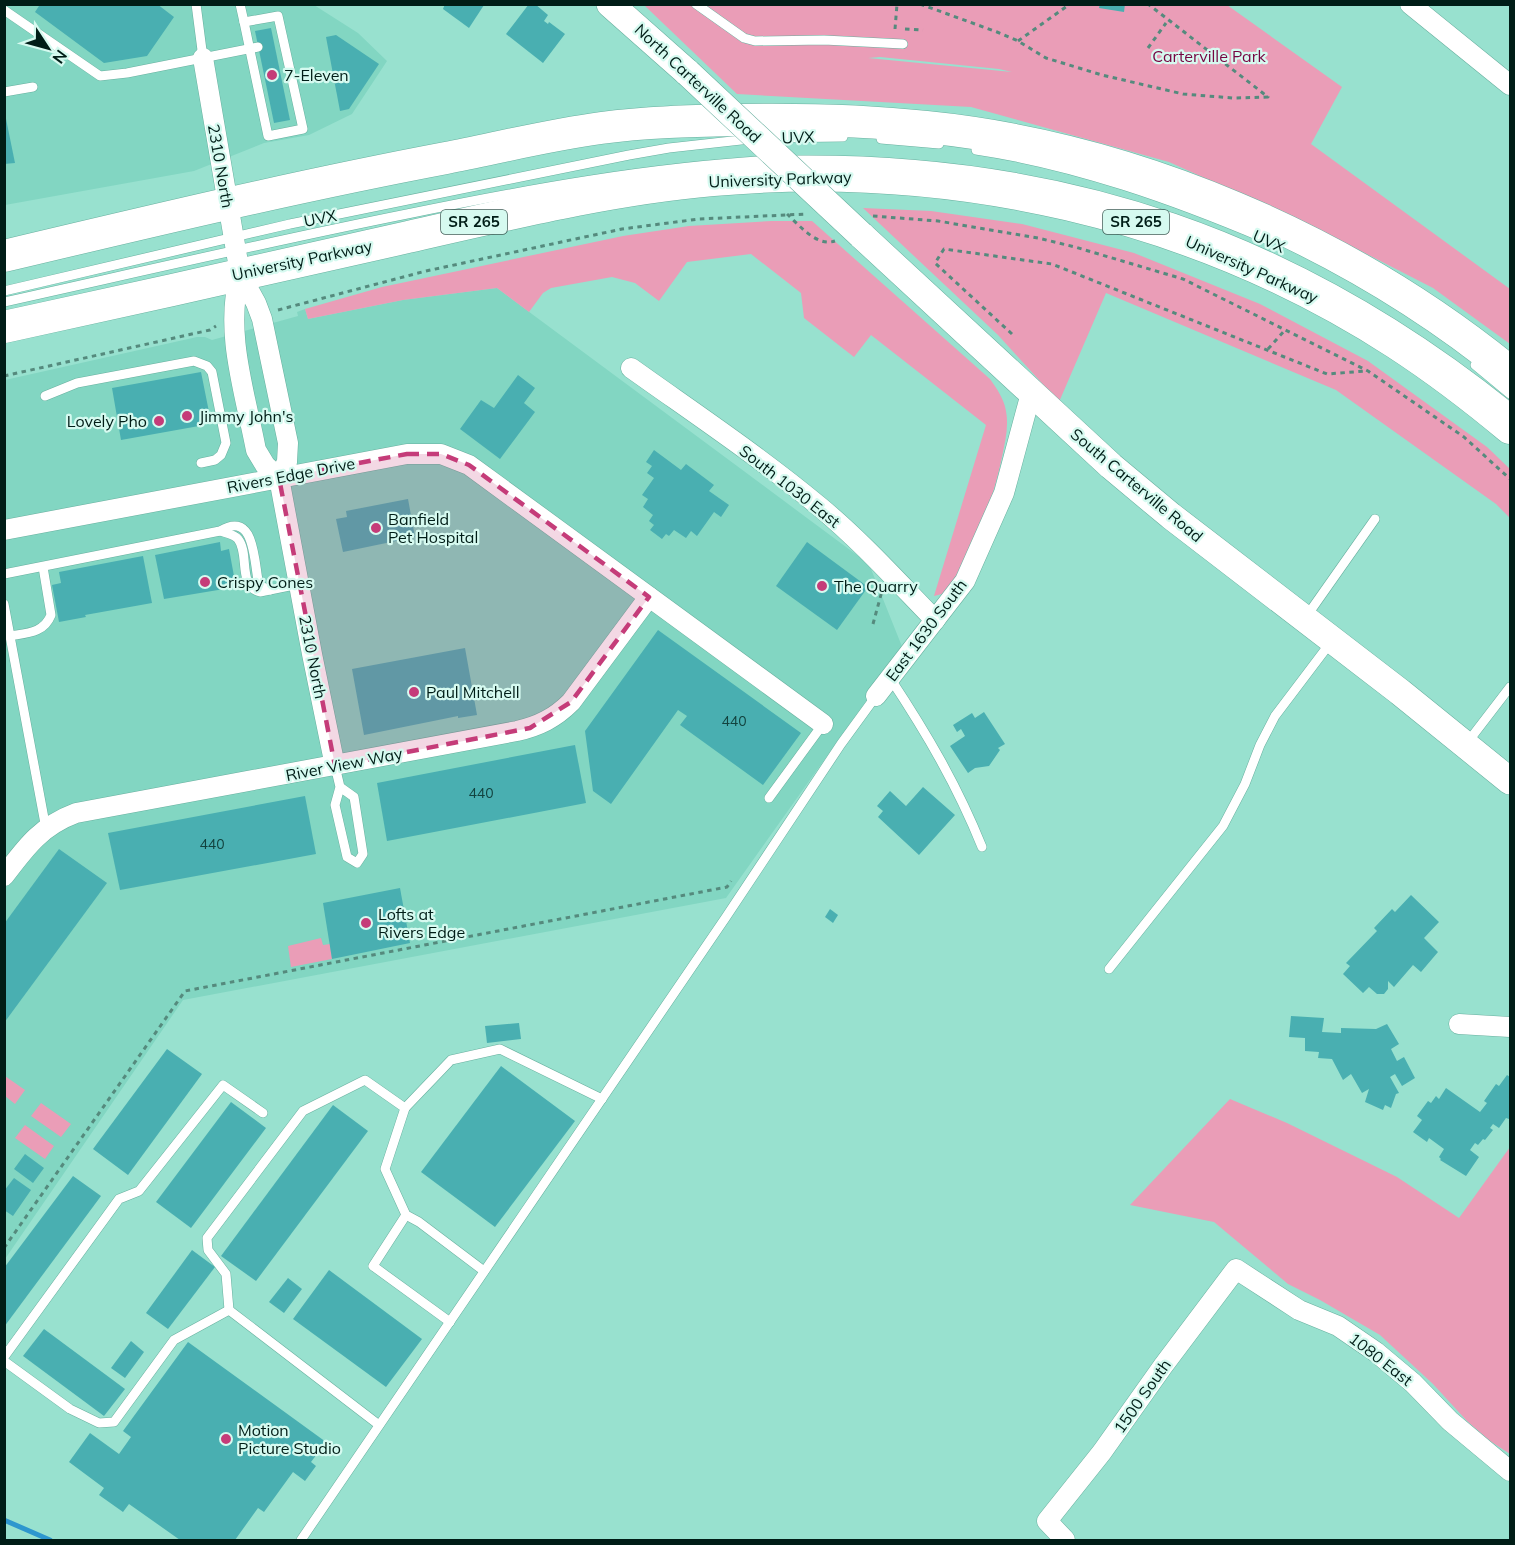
<svg xmlns="http://www.w3.org/2000/svg" width="1515" height="1545" font-family="Mulish,sans-serif">
<rect width="100%" height="100%" fill="#98e1cf"/>
<g fill="#82d6c2">
<polygon points="5,5 314,5 358,33 387,61 352,114 309,135 264,143 194,171 5,205"/>
<polygon points="497,288 869,564 903,649 726,898 183,1000 5,1259 5,380 197,337 205,337 212,340 298,316 297,312 305,309 308,319 403,300"/>
</g>
<g fill="#ea9db7" fill-rule="evenodd">
<path d="M 644,5 L 1227,5 L 1342,87 L 1311,144 L 1510,289 L 1510,344 L 1433,288 L 1316,228 L 1169,162 L 971,107 L 737,94 ZM 880,57 L 999,69 L 1012,72 L 868,58 Z"/>
<polygon points="863,208 931,211 1022,224 1134,253 1260,304 1368,361 1487,447 1510,469 1510,518 1496,504 1336,390 1106,293 1059,402 998,335"/>
<path d="M 772,221 L 812,221 L 990,379 C 997,389 1004,399 1006,411 C 1009,427 1005,442 1002,457 C 991,509 974,548 946,593 L 934,596 L 986,425 L 871,335 L 854,357 L 804,318 L 801,293 L 751,254 L 687,262 L 659,301 L 635,283 L 612,277 L 551,288 L 543,293 L 529,312 L 497,288 L 403,300 L 308,319 L 305,309 L 382,287 L 623,236 L 689,226 Z"/>
<polygon points="321,938 323,945 330,944 332,959 291,967 288,946"/>
<polygon points="5,1076 25,1090 15,1104 5,1096"/>
<polygon points="1230,1099 1287,1123 1397,1177 1459,1218 1510,1147 1510,1454 1490,1441 1467,1421 1433,1384 1380,1335 1320,1300 1288,1284 1214,1222 1130,1205"/>
<polygon points="41,1103 71,1124 61,1137 31,1116"/>
<polygon points="25,1125 54,1146 45,1159 15,1138"/>
</g>
<g fill="none" stroke-linecap="round" stroke-linejoin="round">
<polyline stroke="#2e97ce" stroke-width="5" points="4,1520 50,1540"/>
</g>
<g fill="#49afb1">
<polygon points="37,4 157,4 174,17 147,56 104,63 35,12 39,6"/>
<polygon points="445,4 483,4 484,5 469,28 443,9"/>
<polygon points="529,4 535,4 548,15 544,21 548,24 549,22 565,34 543,63 506,34"/>
<polygon points="1100,4 1125,4 1124,12 1099,8"/>
<polygon points="271,28 290,120 274,123 255,31"/>
<polygon points="336,35 379,64 349,109 340,111 326,37"/>
<polygon points="4,109 15,163 4,164"/>
<polygon points="201,372 211,422 199,424 199,426 121,440 112,388"/>
<polygon points="518,375 535,388 524,403 535,412 500,459 460,429 481,400 494,408"/>
<polygon points="654,450 681,470 686,464 714,485 709,491 729,505 721,517 714,512 697,536 691,531 686,538 674,530 669,536 666,534 662,539 650,530 654,525 649,521 653,515 643,507 648,499 642,495 654,478 647,473 652,466 646,462"/>
<polygon points="408,499 415,537 343,552 336,519 347,517 346,511"/>
<polygon points="220,542 221,551 229,549 236,587 164,599 155,555"/>
<polygon points="807,542 868,587 837,630 776,586"/>
<polygon points="143,556 152,603 85,615 86,617 59,622 52,585 61,583 59,572"/>
<polygon points="658,630 801,733 763,785 680,725 687,716 678,710 611,804 593,791 585,731"/>
<polygon points="465,648 477,715 458,718 458,716 364,735 352,669"/>
<polygon points="984,712 1005,744 998,748 1000,750 989,766 975,768 968,773 950,746 965,736 961,729 957,732 953,725 972,713 975,718"/>
<polygon points="575,745 586,803 387,841 377,783"/>
<polygon points="923,787 955,815 919,855 878,817 883,811 877,806 890,791 906,806"/>
<polygon points="305,796 316,854 120,890 108,833"/>
<polygon points="59,849 107,883 4,1023 4,924"/>
<polygon points="400,888 410,943 332,959 323,903"/>
<polygon points="1411,895 1439,922 1424,938 1438,952 1421,972 1413,965 1394,987 1388,981 1388,989 1384,994 1377,994 1369,987 1363,993 1343,974 1350,966 1346,963 1377,931 1374,928 1392,909 1395,912"/>
<polygon points="830,909 838,915 833,923 825,917"/>
<polygon points="1291,1016 1324,1018 1322,1032 1341,1033 1341,1028 1376,1029 1387,1024 1399,1044 1391,1049 1397,1061 1404,1057 1415,1078 1402,1086 1395,1074 1390,1077 1399,1093 1396,1094 1391,1108 1385,1105 1383,1110 1365,1102 1369,1089 1362,1093 1351,1074 1343,1080 1332,1059 1318,1058 1319,1052 1305,1051 1305,1038 1289,1037"/>
<polygon points="519,1023 521,1039 487,1043 485,1026"/>
<polygon points="167,1049 202,1074 128,1175 93,1149"/>
<polygon points="501,1066 575,1121 495,1227 421,1172"/>
<polygon points="1507,1075 1510,1077 1510,1117 1509,1119 1506,1118 1499,1128 1493,1124 1490,1128 1493,1130 1485,1140 1483,1139 1478,1145 1475,1143 1470,1150 1479,1157 1466,1176 1440,1160 1441,1159 1439,1157 1444,1149 1429,1138 1427,1142 1413,1132 1422,1120 1417,1116 1428,1101 1431,1103 1436,1096 1439,1099 1446,1088 1480,1112 1487,1103 1484,1101 1496,1084 1499,1086"/>
<polygon points="231,1102 266,1128 191,1228 156,1202"/>
<polygon points="333,1105 368,1131 256,1281 221,1256"/>
<polygon points="25,1154 44,1168 33,1183 14,1169"/>
<polygon points="73,1176 101,1196 4,1327 4,1268"/>
<polygon points="14,1178 31,1190 13,1216 4,1210 4,1191"/>
<polygon points="192,1250 215,1267 168,1329 146,1313"/>
<polygon points="329,1270 422,1339 386,1387 293,1319"/>
<polygon points="288,1278 302,1289 284,1313 269,1302"/>
<polygon points="44,1329 125,1389 104,1416 23,1356"/>
<polygon points="131,1341 144,1352 125,1378 111,1368"/>
<polygon points="188,1342 326,1442 311,1462 316,1466 305,1481 293,1472 264,1512 258,1508 235,1540 180,1540 129,1504 123,1512 99,1495 104,1488 69,1462 90,1433 119,1454 131,1437 123,1431"/>
</g>
<g fill="none" stroke-linecap="round" stroke-linejoin="round">
<defs>
<g id="lane">
<polyline points="196,4 203,58"/>
<polyline points="240,4 244,22"/>
<polyline points="696,4 744,38 755,41 824,40 903,44"/>
<polyline points="4,10 100,76 127,73 258,47"/>
<polygon points="278,16 303,129 268,136 244,22"/>
<polyline points="4,92 33,87"/>
<polyline points="767,138 843,137"/>
<polyline points="881,139 939,144"/>
<path d="M 976,150 C 1076,165 1174,200 1266,239"/>
<path d="M 794,160 C 1067,157 1297,236 1510,407"/>
<polyline points="4,291 290,224 629,155 669,148 750,139"/>
<path d="M 4,302 C 139,272 272,241 407,214 C 529,189 650,167 774,160"/>
<polyline points="1475,365 1510,394"/>
<polyline points="45,396 77,383 194,361 207,366 212,372 226,443 221,455 215,460 201,463"/>
<path d="M 220,531 C 226,533 234,534 238,539 C 250,554 237,586 260,592 L 299,584"/>
<path d="M 4,574 L 220,531 C 254,510 254,559 258,580 L 261,586 L 270,590"/>
<polyline points="4,604 46,829"/>
<polyline points="1306,617 1375,519"/>
<path d="M 10,636 C 27,633 44,633 51,615 L 43,567"/>
<path d="M 890,678 C 927,734 957,785 982,847"/>
<polyline points="1467,743 1510,687"/>
<polyline points="335,766 340,787 335,805 347,857 357,863 363,854 354,797 340,787"/>
<polyline points="769,798 823,724"/>
<polyline points="1109,969 1223,826 1245,784 1260,745 1275,716 1331,642"/>
<polyline points="405,1108 451,1060 500,1049 602,1099"/>
<polyline points="406,1215 373,1266 450,1322"/>
<polyline points="229,1310 226,1274 208,1250 207,1238 303,1111 365,1080 405,1108 385,1169 406,1215 419,1222 484,1271"/>
<polyline points="4,1357 119,1199 139,1191 223,1085 263,1113"/>
<polyline points="4,1361 70,1409 99,1423 114,1422 174,1340 229,1310 379,1425"/>
<polyline points="301,1540 726,917 841,744 876,696"/>
</g>
<g id="street">
<polyline points="1410,4 1510,85"/>
<polyline points="203,58 240,274 256,303 262,319 288,443 287,462 279,478"/>
<path d="M 240,274 C 224,332 245,392 256,450 L 265,465 L 279,478 L 312,654 L 335,766"/>
<path d="M 631,368 C 694,413 760,457 820,507 C 861,541 897,581 935,620"/>
<polyline points="4,530 407,454 441,454 469,465 823,724"/>
<polyline points="876,696 965,581 1004,493 1031,393"/>
<path d="M 4,876 C 26,847 41,826 76,813 L 517,731 C 539,726 555,718 571,702 L 649,597"/>
<polyline points="1459,1024 1510,1027"/>
<polyline points="1065,1540 1047,1521 1102,1452 1163,1366 1236,1269 1299,1310 1338,1326 1376,1352 1413,1383 1450,1421 1510,1471"/>
</g>
<g id="secondary">
<polyline points="610,4 688,73"/>
<polyline points="861,235 1111,466 1171,516 1400,692 1510,781"/>
</g>
<g id="primary">
<path d="M 4,256 C 151,221 298,186 446,158 C 497,148 549,135 601,128 C 646,122 691,121 736,120 C 799,119 863,120 926,127 C 1135,148 1348,240 1510,372"/>
<path d="M 4,327 C 139,298 273,267 408,237 C 509,214 610,189 713,180 C 952,159 1193,212 1396,343 C 1436,369 1474,398 1510,428"/>
</g>
</defs>
<use href="#lane" stroke="#68b09f" stroke-width="10"/>
<use href="#street" stroke="#68b09f" stroke-width="21"/>
<use href="#secondary" stroke="#68b09f" stroke-width="28"/>
<use href="#primary" stroke="#68b09f" stroke-width="33"/>
<g stroke="#558a7d" stroke-width="3" stroke-dasharray="4.5 4.5" stroke-linecap="butt">
<polyline points="920,4 997,32 1018,41 1046,58 1102,75 1183,94 1233,98 1268,97 1148,4"/>
<polyline points="895,29 897,4"/>
<polyline points="905,29 923,30"/>
<polyline points="1018,41 1070,4"/>
<polyline points="1148,48 1166,23"/>
<path d="M 787,214 C 800,226 817,247 835,241"/>
<polyline points="873,216 938,221 1038,238 1075,247 1183,279 1368,371 1464,437 1510,479"/>
<polyline points="278,310 426,271 622,229 699,219 807,214"/>
<polyline points="1012,334 935,263 944,249 1052,264 1327,374 1366,371"/>
<polyline points="1268,349 1285,330"/>
<polyline points="4,376 210,330 216,326"/>
<polyline points="873,624 882,591"/>
<polyline points="4,1248 185,991 727,887 731,881"/>
</g>
<use href="#lane" stroke="#fff" stroke-width="9"/>
<use href="#street" stroke="#fff" stroke-width="20"/>
<use href="#secondary" stroke="#fff" stroke-width="27"/>
<use href="#primary" stroke="#fff" stroke-width="32"/>
<defs>
<polyline id="secondary-bridge" points="688,73 861,235"/>
</defs>
<use href="#secondary-bridge" stroke="#68b09f" stroke-width="28" stroke-linecap="butt"/>
<use href="#secondary-bridge" stroke="#fff" stroke-width="27"/>
</g>
<path fill="#c53c79" fill-opacity="0.2" stroke="#c53c79" stroke-width="4.5" stroke-dasharray="12 8" stroke-linejoin="round" d="M 407,454 L 441,454 L 469,465 L 649,597 L 571,702 L 530,728 L 335,766 L 279,478 Z"/>
<g fill="#c53c79" stroke="#d6faf0" stroke-width="2">
<circle cx="272" cy="75" r="6"/>
<circle cx="187" cy="416" r="6"/>
<circle cx="159" cy="421" r="6"/>
<circle cx="376" cy="528" r="6"/>
<circle cx="205" cy="582" r="6"/>
<circle cx="822" cy="586" r="6"/>
<circle cx="414" cy="692" r="6"/>
<circle cx="366" cy="923" r="6"/>
<circle cx="226" cy="1439" r="6"/>
</g>
<g text-anchor="middle" stroke-width="4.5" stroke-linejoin="round" paint-order="stroke">
<g font-size="14" fill="#12423e">
<text x="734" y="726">440</text>
<text x="481" y="798">440</text>
<text x="212" y="849">440</text>
</g>
<g fill="#d6faf0" stroke="#405f58" stroke-width="1.5">
<rect x="441" y="210" width="66" height="24" rx="4.5"/>
<rect x="1103" y="210" width="66" height="24" rx="4.5"/>
</g>
<g font-size="15" font-weight="bold" fill="#001d17">
<text x="474" y="227">SR 265</text>
<text x="1136" y="227">SR 265</text>
</g>
<g font-size="16" fill="#760441" stroke="#d6faf0">
<text x="1209" y="62">Carterville Park</text>
</g>
<g font-size="16" fill="#001d17" stroke="#d6faf0" text-anchor="start">
<text x="284" y="81">7-Eleven</text>
<text x="199" y="422">Jimmy John's</text>
<text x="147" y="427" text-anchor="end">Lovely Pho</text>
<text x="388" y="525">Banfield<tspan x="388" dy="18">Pet Hospital</tspan></text>
<text x="217" y="588">Crispy Cones</text>
<text x="834" y="592">The Quarry</text>
<text x="426" y="698">Paul Mitchell</text>
<text x="378" y="920">Lofts at<tspan x="378" dy="18">Rivers Edge</tspan></text>
<text x="238" y="1436">Motion<tspan x="238" dy="18">Picture Studio</tspan></text>
</g>
<g font-size="16" fill="#001d17" stroke="#d6faf0">
<text transform="translate(698 83) rotate(43)" y="6">North Carterville Road</text>
<text transform="translate(798 137) rotate(-2)" y="6">UVX</text>
<text transform="translate(221 166) rotate(80)" y="6">2310 North</text>
<text transform="translate(780 179) rotate(-2)" y="6">University Parkway</text>
<text transform="translate(320 218) rotate(-11)" y="6">UVX</text>
<text transform="translate(1269 241) rotate(24)" y="6">UVX</text>
<text transform="translate(302 260) rotate(-12)" y="6">University Parkway</text>
<text transform="translate(1252 269) rotate(24)" y="6">University Parkway</text>
<text transform="translate(291 475) rotate(-11)" y="6">Rivers Edge Drive</text>
<text transform="translate(1137 485) rotate(40)" y="6">South Carterville Road</text>
<text transform="translate(790 486) rotate(38)" y="6">South 1030 East</text>
<text transform="translate(926 630) rotate(-53)" y="6">East 1630 South</text>
<text transform="translate(313 657) rotate(79)" y="6">2310 North</text>
<text transform="translate(344 764) rotate(-11)" y="6">River View Way</text>
<text transform="translate(1381 1359) rotate(38)" y="6">1080 East</text>
<text transform="translate(1142 1396) rotate(-55)" y="6">1500 South</text>
</g>
</g>
<rect width="1515" height="1545" fill="none" stroke="#001d17" stroke-width="12"/>
<g transform="translate(48 48) rotate(126)" stroke="#d6faf0" stroke-width="4.5" paint-order="stroke">
<path d="M0-4.5L10 22L0 15L-10 22Z" fill="#001d17"/>
<text y="-9" font-size="16" font-weight="bold" text-anchor="middle" fill="#001d17">N</text>
</g>
</svg>
